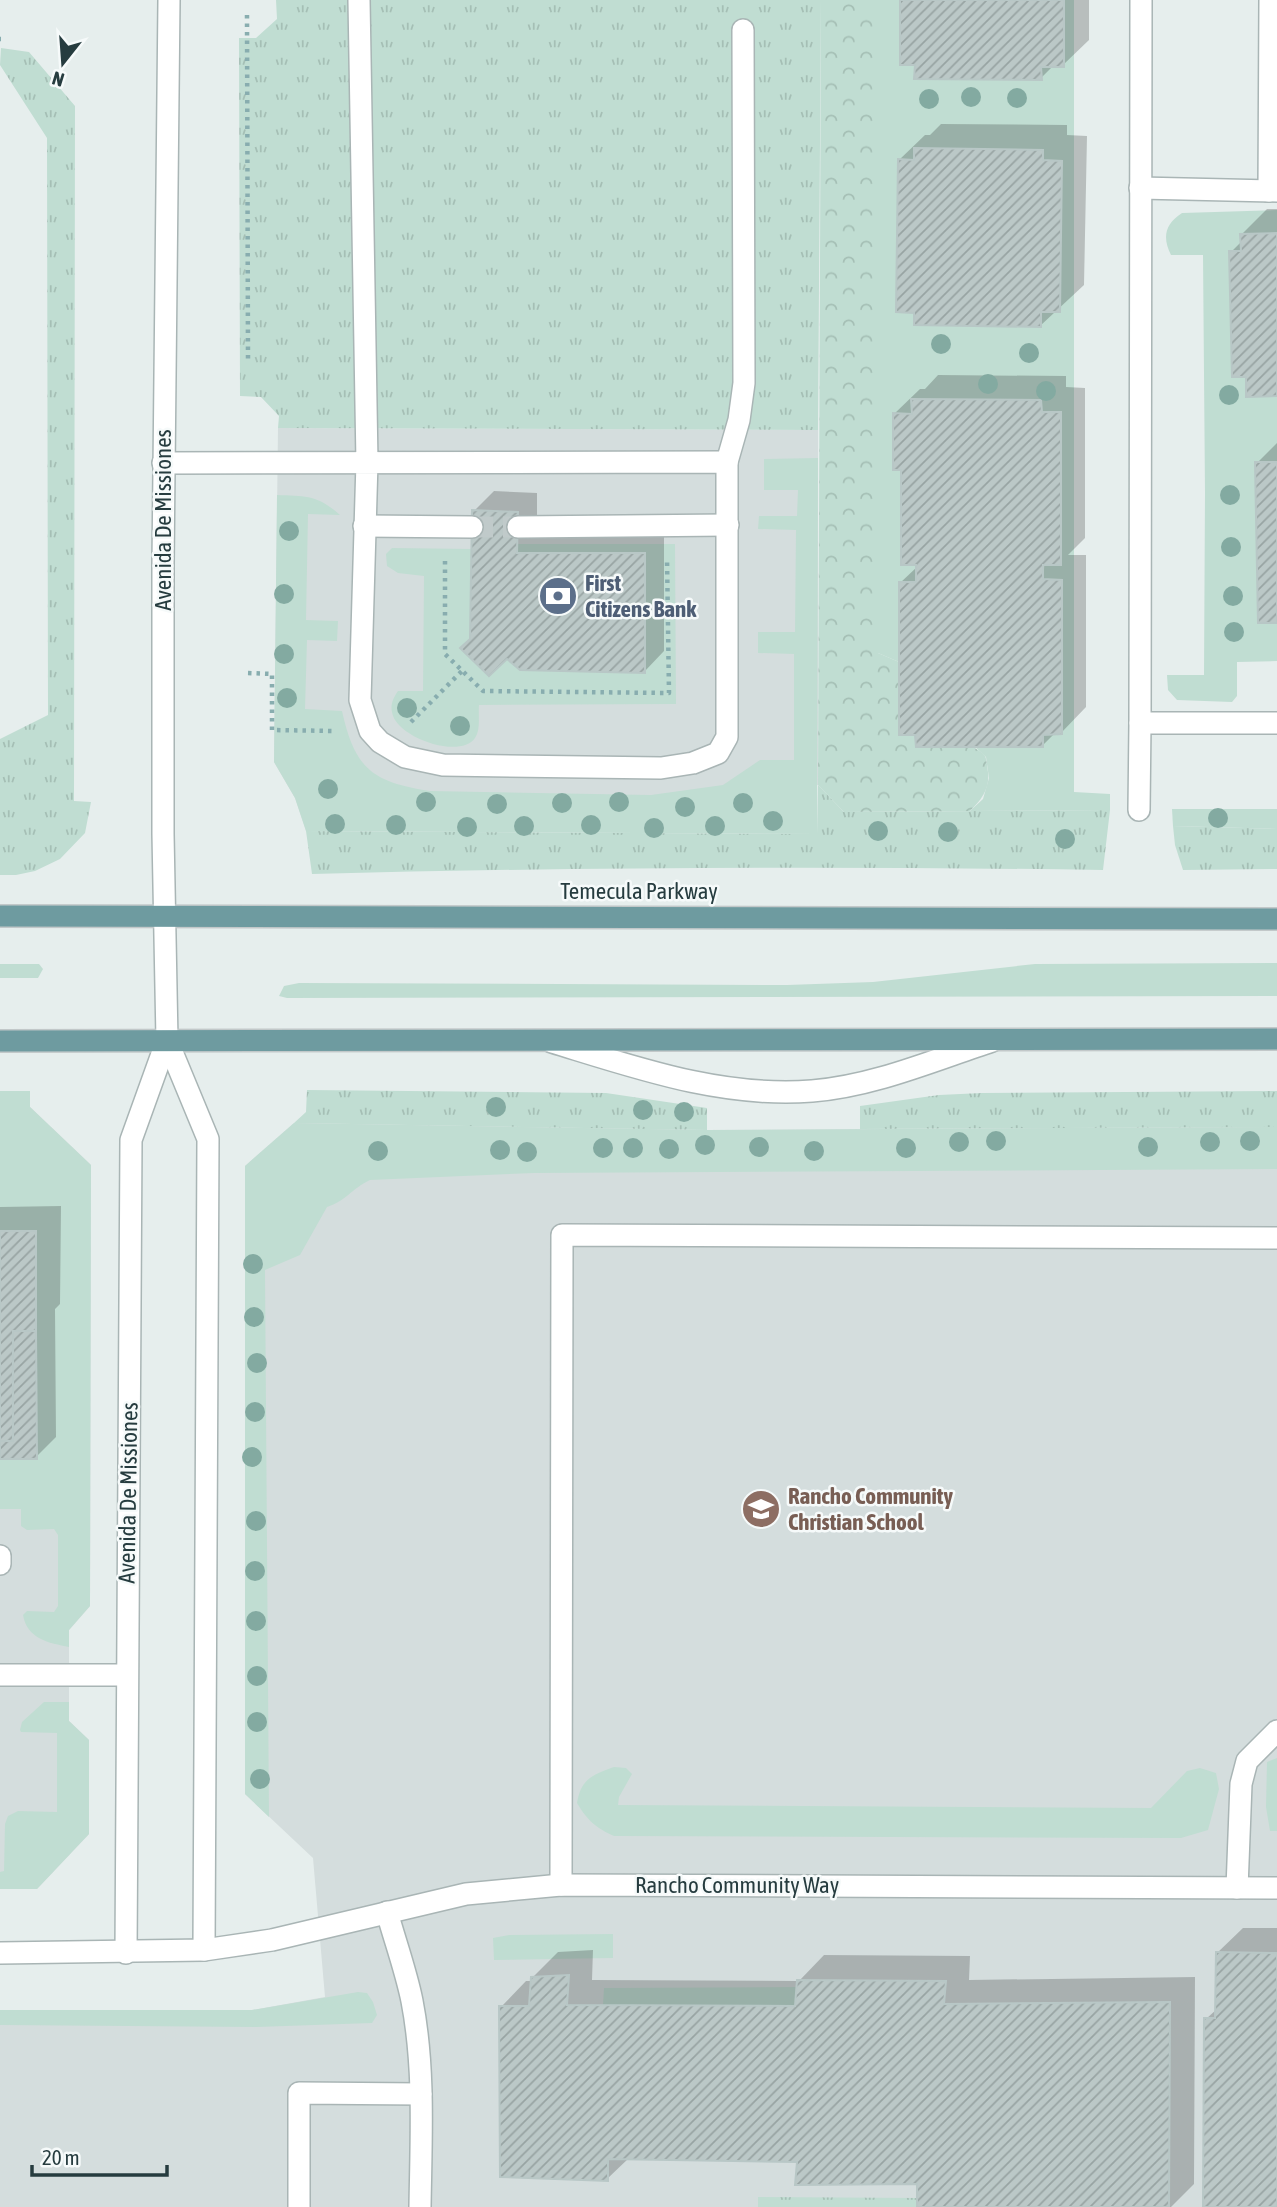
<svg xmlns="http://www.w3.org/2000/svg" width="1277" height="2207" font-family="'Asap Condensed',sans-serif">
<defs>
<pattern id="grass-tufts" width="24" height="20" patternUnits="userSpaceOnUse" patternTransform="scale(1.75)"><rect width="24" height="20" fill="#c0ddd2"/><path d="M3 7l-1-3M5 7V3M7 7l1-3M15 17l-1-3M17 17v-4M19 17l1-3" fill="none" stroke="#a5bfb5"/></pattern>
<pattern id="forest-crowns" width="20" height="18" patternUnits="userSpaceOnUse" patternTransform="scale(1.75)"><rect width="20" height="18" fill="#c0ddd2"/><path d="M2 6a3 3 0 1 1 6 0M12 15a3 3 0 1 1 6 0" fill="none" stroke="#a5bfb5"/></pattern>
<pattern id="building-hatch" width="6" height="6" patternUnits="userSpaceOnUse" patternTransform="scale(1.75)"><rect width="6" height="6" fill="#bbc8c7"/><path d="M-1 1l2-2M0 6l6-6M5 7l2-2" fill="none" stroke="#98a4a3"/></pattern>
</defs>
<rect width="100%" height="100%" fill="#e6eeed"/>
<g fill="#d4dddd">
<polygon points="278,428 818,430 818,785 306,831 295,798 274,762"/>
<polygon points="0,1091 30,1091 30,1107 91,1165 90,1606 69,1630 69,1721 89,1740 89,1834 37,1889 0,1889"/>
<polygon points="294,1123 707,1130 1277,1127 1277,2207 0,2207 0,2010 252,2010 325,1997 313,1858 245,1794 245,1166"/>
</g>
<g fill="url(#grass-tufts)">
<polygon points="276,0 821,0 818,430 278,428 279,416 261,397 240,396 239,38 256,38 277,19"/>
<polygon points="1,48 29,52 75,106 74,801 91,802 85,833 60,859 35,871 16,875 0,875 0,739 48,715 47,138 0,65"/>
<path d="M 818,785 L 844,812 L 1110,810 L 1103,870 C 839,866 575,867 312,874 L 306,831 L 817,834 Z"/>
<polygon points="1173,826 1277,829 1277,869 1183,870 1175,845"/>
<polygon points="307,1090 606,1093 707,1108 707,1130 294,1123 306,1112"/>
<polygon points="1277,1091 1277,1127 860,1129 860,1106 939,1095 982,1093"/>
<polygon points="758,2197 917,2198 921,2207 758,2207"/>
</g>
<path fill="url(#forest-crowns)" d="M 821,0 L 874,0 L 875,481 L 878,653 L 899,662 L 899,735 C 918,735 974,740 985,756 C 987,760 987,767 988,772 C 990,789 981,800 970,811 L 844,812 L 818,785 Z"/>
<g fill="#c0ddd2">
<polygon points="874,0 1074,0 1074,792 1110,794 1110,810 970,811 983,799 989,778 986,757 975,747 1042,747 1043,735 1062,734 1062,580 1043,579 1060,412 1042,412 1041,400 911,400 912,414 893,413 893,470 901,470 901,564 916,565 916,582 899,583 899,662 878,653 874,644"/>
<path d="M 1277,210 L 1277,661 L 1237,662 L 1237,696 L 1232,702 L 1177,700 L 1168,690 L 1167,675 L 1204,675 L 1205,493 L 1203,255 L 1171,255 C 1162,237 1165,224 1182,213 Z"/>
<path d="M 818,458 L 817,834 L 306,831 L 295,798 L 274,762 L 277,495 C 306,496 318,495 340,515 L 308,514 L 306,620 L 338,621 L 337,641 L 307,640 L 305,709 L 342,711 C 355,769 372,782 430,791 L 651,795 L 723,785 L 760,760 L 794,760 L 794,654 L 758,653 L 758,632 L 795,632 L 796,530 L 758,529 L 759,516 L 797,516 L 798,490 L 764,490 L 764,459 Z"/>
<path d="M 518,544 L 675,544 L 676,704 L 479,705 C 478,715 481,729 475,738 C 460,760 395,737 392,712 C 390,704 394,697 398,691 L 423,691 L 424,576 L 398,573 L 387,566 L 386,554 L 392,548 L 472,549 L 470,639 L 461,648 L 507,659 L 520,670 L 645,672 L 644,553 L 517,553 Z"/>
<polygon points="1172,809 1277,809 1277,829 1173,826"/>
<polygon points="1277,963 1277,996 287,998 279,996 284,986 299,983 787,985 873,982 1035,964"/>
<polygon points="0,964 39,964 43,969 38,978 0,978"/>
<path d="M 0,1091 L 30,1091 L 30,1107 L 91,1165 L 90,1606 L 69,1630 L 69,1647 C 49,1643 27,1639 23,1615 L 27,1611 L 54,1612 L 58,1606 L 58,1535 L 54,1529 L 27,1530 L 21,1526 L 21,1509 L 0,1509 Z"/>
<path d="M 294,1123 L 707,1130 L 1277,1127 L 1277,1169 L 534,1173 L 370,1180 C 351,1189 346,1201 327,1207 L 300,1255 L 265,1270 L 269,1817 L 245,1794 L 245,1166 Z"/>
<polygon points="44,1702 69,1702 69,1721 89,1740 89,1834 37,1889 0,1889 0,1872 4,1871 5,1824 8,1816 18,1811 57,1812 57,1733 21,1732 20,1730 22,1722"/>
<polygon points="1277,1758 1277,1831 1270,1831 1266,1807 1267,1762"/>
<path d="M 614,1767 L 626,1768 L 632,1774 L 619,1797 L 618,1805 L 1151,1808 L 1187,1771 L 1200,1768 L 1216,1773 L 1219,1789 L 1208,1830 L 1181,1838 L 614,1836 C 596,1828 587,1820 577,1803 C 581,1779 592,1775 614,1767 Z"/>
<polygon points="613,1934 613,1958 494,1960 493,1938 509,1935"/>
<polygon points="796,1987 795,2006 603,2005 604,1988"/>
<polygon points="358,1992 367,1993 373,2002 377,2015 372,2023 257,2027 0,2025 0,2010 252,2010"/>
</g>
<g fill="#0003">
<polygon points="902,0 1089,0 1089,40 1063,65 1054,65 1041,78 916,64"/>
<polygon points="941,124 1067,125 1067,135 1087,136 1084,285 1040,326 899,160 925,135 930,135"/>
<polygon points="1267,209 1277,209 1277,394 1247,375 1231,252 1242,241 1242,234"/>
<polygon points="938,375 1066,376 1066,387 1085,388 1085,538 1068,555 1086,555 1086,707 1061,733 1055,733 1042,746 917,733 900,583 918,566 894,414 920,389 925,389"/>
<polygon points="1277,443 1277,621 1257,463"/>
<polygon points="494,491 537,493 537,534 664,534 664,651 645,671 507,656 471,640 474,511"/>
<polygon points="61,1206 60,1304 55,1309 56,1437 36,1457 0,1458 0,1207"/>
<polygon points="1243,1928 1277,1928 1277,2207 1204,2207 1206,2019 1217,2009 1217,1953"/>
<polygon points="593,1950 592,1980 799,1981 824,1955 970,1956 969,1980 1195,1977 1194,2184 1171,2207 1020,2207 919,2183 798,2161 629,2158 607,2179 501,2007 526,1981 533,1981 533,1977 558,1952"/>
</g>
<g fill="url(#building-hatch)" stroke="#b8c7c6" stroke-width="2">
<polygon points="900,0 1064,0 1064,67 1041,67 1042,80 914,79 915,65 900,65"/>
<polygon points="914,148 1043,150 1043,160 1062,161 1060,312 1041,312 1041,327 914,325 914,313 896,312 898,159 914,160"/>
<polygon points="1277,233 1277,396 1246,397 1246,377 1232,377 1229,251 1241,251 1240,234"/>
<polygon points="911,399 1041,400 1042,412 1061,412 1061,565 1043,565 1043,579 1062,580 1062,734 1043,735 1043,747 916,747 915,735 899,735 899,582 916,582 916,565 901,565 901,470 893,470 893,413 912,414"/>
<polygon points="1255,462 1277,462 1277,623 1258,623"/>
<polygon points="472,510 518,512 517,553 645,553 645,673 520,670 507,659 489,676 460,648 470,639"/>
<polygon points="0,1231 36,1231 36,1331 13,1331 13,1441 0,1441"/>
<polygon points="13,1331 36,1331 37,1459 0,1459 0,1441 13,1441"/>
<polygon points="1216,1952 1277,1953 1277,2207 1203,2207 1204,2018 1215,2018"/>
<polygon points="569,1975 567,2005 795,2006 797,1980 946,1981 944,2004 1170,2002 1169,2207 917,2207 917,2184 795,2185 797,2162 608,2159 608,2181 500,2177 499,2006 529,2006 531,1977"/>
</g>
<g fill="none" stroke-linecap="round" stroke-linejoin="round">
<polyline stroke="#c0caca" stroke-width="21" stroke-dasharray="21 10" stroke-linecap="butt" points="472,527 518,527"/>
<defs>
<g id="minor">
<polyline points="169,0 163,564 163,834 167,1040 208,1139 204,1950"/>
<polyline points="1141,0 1140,723 1277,723"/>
<polyline points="1140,188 1277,191"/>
<polyline points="1269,191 1270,0"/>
<polyline points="727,462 739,420 744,383 743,30"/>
<polyline points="163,463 727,462 727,737 718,753 693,763 661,768 443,765 405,757 380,742 370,731 360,700 367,462 359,0"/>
<polyline points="364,526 472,527"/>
<polyline points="518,527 728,525"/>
<polyline points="1139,810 1140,723"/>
<path d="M 552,1042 C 637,1068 722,1098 812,1091 C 874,1086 934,1060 992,1041"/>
<polyline points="0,1556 0,1564"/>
<polyline points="0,1675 126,1675"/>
<polyline points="561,1885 562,1235 1277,1238"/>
<polyline points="1237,1888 1241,1784 1247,1761 1277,1731"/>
<path d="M 387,1912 C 395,1941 406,1971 412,2001 C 425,2068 421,2139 420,2207"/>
<polyline points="0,1953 204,1950 272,1940 466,1894 561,1885 1277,1888"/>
<polyline points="126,1953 131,1140 167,1040"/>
<polyline points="299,2207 299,2093 421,2094"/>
</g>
<g id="major">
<polyline points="0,916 1277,919"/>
<polyline points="0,1041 1277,1039"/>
</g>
</defs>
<use href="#minor" stroke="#a9b5b5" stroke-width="24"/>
<use href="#major" stroke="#c2c8c9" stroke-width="24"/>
<g stroke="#88adaf" stroke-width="4.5" stroke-dasharray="3.5 5" stroke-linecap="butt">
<polyline points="247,15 248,359"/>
<polyline points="0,39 1,39"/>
<polyline points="445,561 445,654 483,691 669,693 667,558"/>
<polyline points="248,673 272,674 272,730 335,731"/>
<polyline points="411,722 462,671"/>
</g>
<use href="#minor" stroke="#fff" stroke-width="21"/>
<use href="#major" stroke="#6e9ba0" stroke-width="21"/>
</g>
<g fill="#83aaa1">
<circle cx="971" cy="97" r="10"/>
<circle cx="1017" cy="98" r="10"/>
<circle cx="929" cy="99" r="10"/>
<circle cx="941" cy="344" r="10"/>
<circle cx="1029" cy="353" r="10"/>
<circle cx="988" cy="384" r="10"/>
<circle cx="1046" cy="391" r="10"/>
<circle cx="1229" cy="395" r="10"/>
<circle cx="1230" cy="495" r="10"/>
<circle cx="289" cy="531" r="10"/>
<circle cx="1231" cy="547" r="10"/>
<circle cx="284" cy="594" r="10"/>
<circle cx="1233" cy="596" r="10"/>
<circle cx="1234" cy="632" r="10"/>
<circle cx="284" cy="654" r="10"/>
<circle cx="287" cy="698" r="10"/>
<circle cx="407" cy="708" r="10"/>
<circle cx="460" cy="726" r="10"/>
<circle cx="328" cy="789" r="10"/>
<circle cx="426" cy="802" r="10"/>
<circle cx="619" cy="802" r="10"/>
<circle cx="562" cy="803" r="10"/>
<circle cx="743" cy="803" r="10"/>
<circle cx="497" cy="804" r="10"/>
<circle cx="685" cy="807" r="10"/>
<circle cx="1218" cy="818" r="10"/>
<circle cx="773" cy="821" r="10"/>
<circle cx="335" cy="824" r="10"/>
<circle cx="396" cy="825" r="10"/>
<circle cx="591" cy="825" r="10"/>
<circle cx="524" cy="826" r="10"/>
<circle cx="715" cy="826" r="10"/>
<circle cx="467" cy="827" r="10"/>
<circle cx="654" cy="828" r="10"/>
<circle cx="878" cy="831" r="10"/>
<circle cx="948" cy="832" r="10"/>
<circle cx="1065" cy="839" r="10"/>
<circle cx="496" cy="1107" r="10"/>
<circle cx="643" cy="1110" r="10"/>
<circle cx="684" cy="1112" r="10"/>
<circle cx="996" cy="1141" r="10"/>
<circle cx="1250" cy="1141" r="10"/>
<circle cx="959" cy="1142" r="10"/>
<circle cx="1210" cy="1142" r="10"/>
<circle cx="705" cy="1145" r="10"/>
<circle cx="759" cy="1147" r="10"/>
<circle cx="1148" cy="1147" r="10"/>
<circle cx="603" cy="1148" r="10"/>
<circle cx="633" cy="1148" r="10"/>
<circle cx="906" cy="1148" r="10"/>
<circle cx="669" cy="1149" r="10"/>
<circle cx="500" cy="1150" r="10"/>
<circle cx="378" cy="1151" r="10"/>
<circle cx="814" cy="1151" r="10"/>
<circle cx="527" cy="1152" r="10"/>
<circle cx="253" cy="1264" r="10"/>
<circle cx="254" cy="1317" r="10"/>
<circle cx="257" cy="1363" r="10"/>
<circle cx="255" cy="1412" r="10"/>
<circle cx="252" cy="1457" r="10"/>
<circle cx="256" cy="1521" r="10"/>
<circle cx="255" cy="1571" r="10"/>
<circle cx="256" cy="1621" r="10"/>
<circle cx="257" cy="1676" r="10"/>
<circle cx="257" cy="1722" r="10"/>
<circle cx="260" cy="1779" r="10"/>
</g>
<defs>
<symbol id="bank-disc" viewBox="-11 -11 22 22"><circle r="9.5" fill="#5c6f8a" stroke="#f6fafa"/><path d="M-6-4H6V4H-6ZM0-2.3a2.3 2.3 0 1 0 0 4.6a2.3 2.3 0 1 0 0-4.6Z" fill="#fff"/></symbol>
<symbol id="school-disc" viewBox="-11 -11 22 22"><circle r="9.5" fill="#8d6e63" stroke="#f6fafa"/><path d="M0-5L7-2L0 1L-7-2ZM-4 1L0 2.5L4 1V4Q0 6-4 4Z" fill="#fff"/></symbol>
</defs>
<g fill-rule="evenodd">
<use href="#bank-disc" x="536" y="574" width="44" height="44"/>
<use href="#school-disc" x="739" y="1487" width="44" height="44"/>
</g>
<g text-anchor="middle" stroke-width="5" stroke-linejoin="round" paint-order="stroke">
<g font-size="23" fill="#263c3f" stroke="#f6fafa">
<text transform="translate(163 520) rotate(-90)" y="8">Avenida De Missiones</text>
<text x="639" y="899">Temecula Parkway</text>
<text transform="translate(128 1493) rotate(-89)" y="8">Avenida De Missiones</text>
<text x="737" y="1893">Rancho Community Way</text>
</g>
<g font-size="23" font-weight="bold" fill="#4e5e75" stroke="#f6fafa" text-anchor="start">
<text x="585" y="591">First<tspan x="585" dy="26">Citizens Bank</tspan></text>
</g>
<g font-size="23" font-weight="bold" fill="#785e54" stroke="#f6fafa" text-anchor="start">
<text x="788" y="1504">Rancho Community<tspan x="788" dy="26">Christian School</tspan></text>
</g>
</g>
<g transform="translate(63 63) rotate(197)" stroke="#f6fafa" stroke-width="5" paint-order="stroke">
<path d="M0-5L12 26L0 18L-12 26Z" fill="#263c3f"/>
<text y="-10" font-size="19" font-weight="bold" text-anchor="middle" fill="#263c3f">N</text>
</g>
<path d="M32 2165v10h135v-10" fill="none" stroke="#263c3f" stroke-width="3.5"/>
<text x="42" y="2165" font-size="21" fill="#263c3f" stroke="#f6fafa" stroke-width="5" paint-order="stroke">20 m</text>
</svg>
